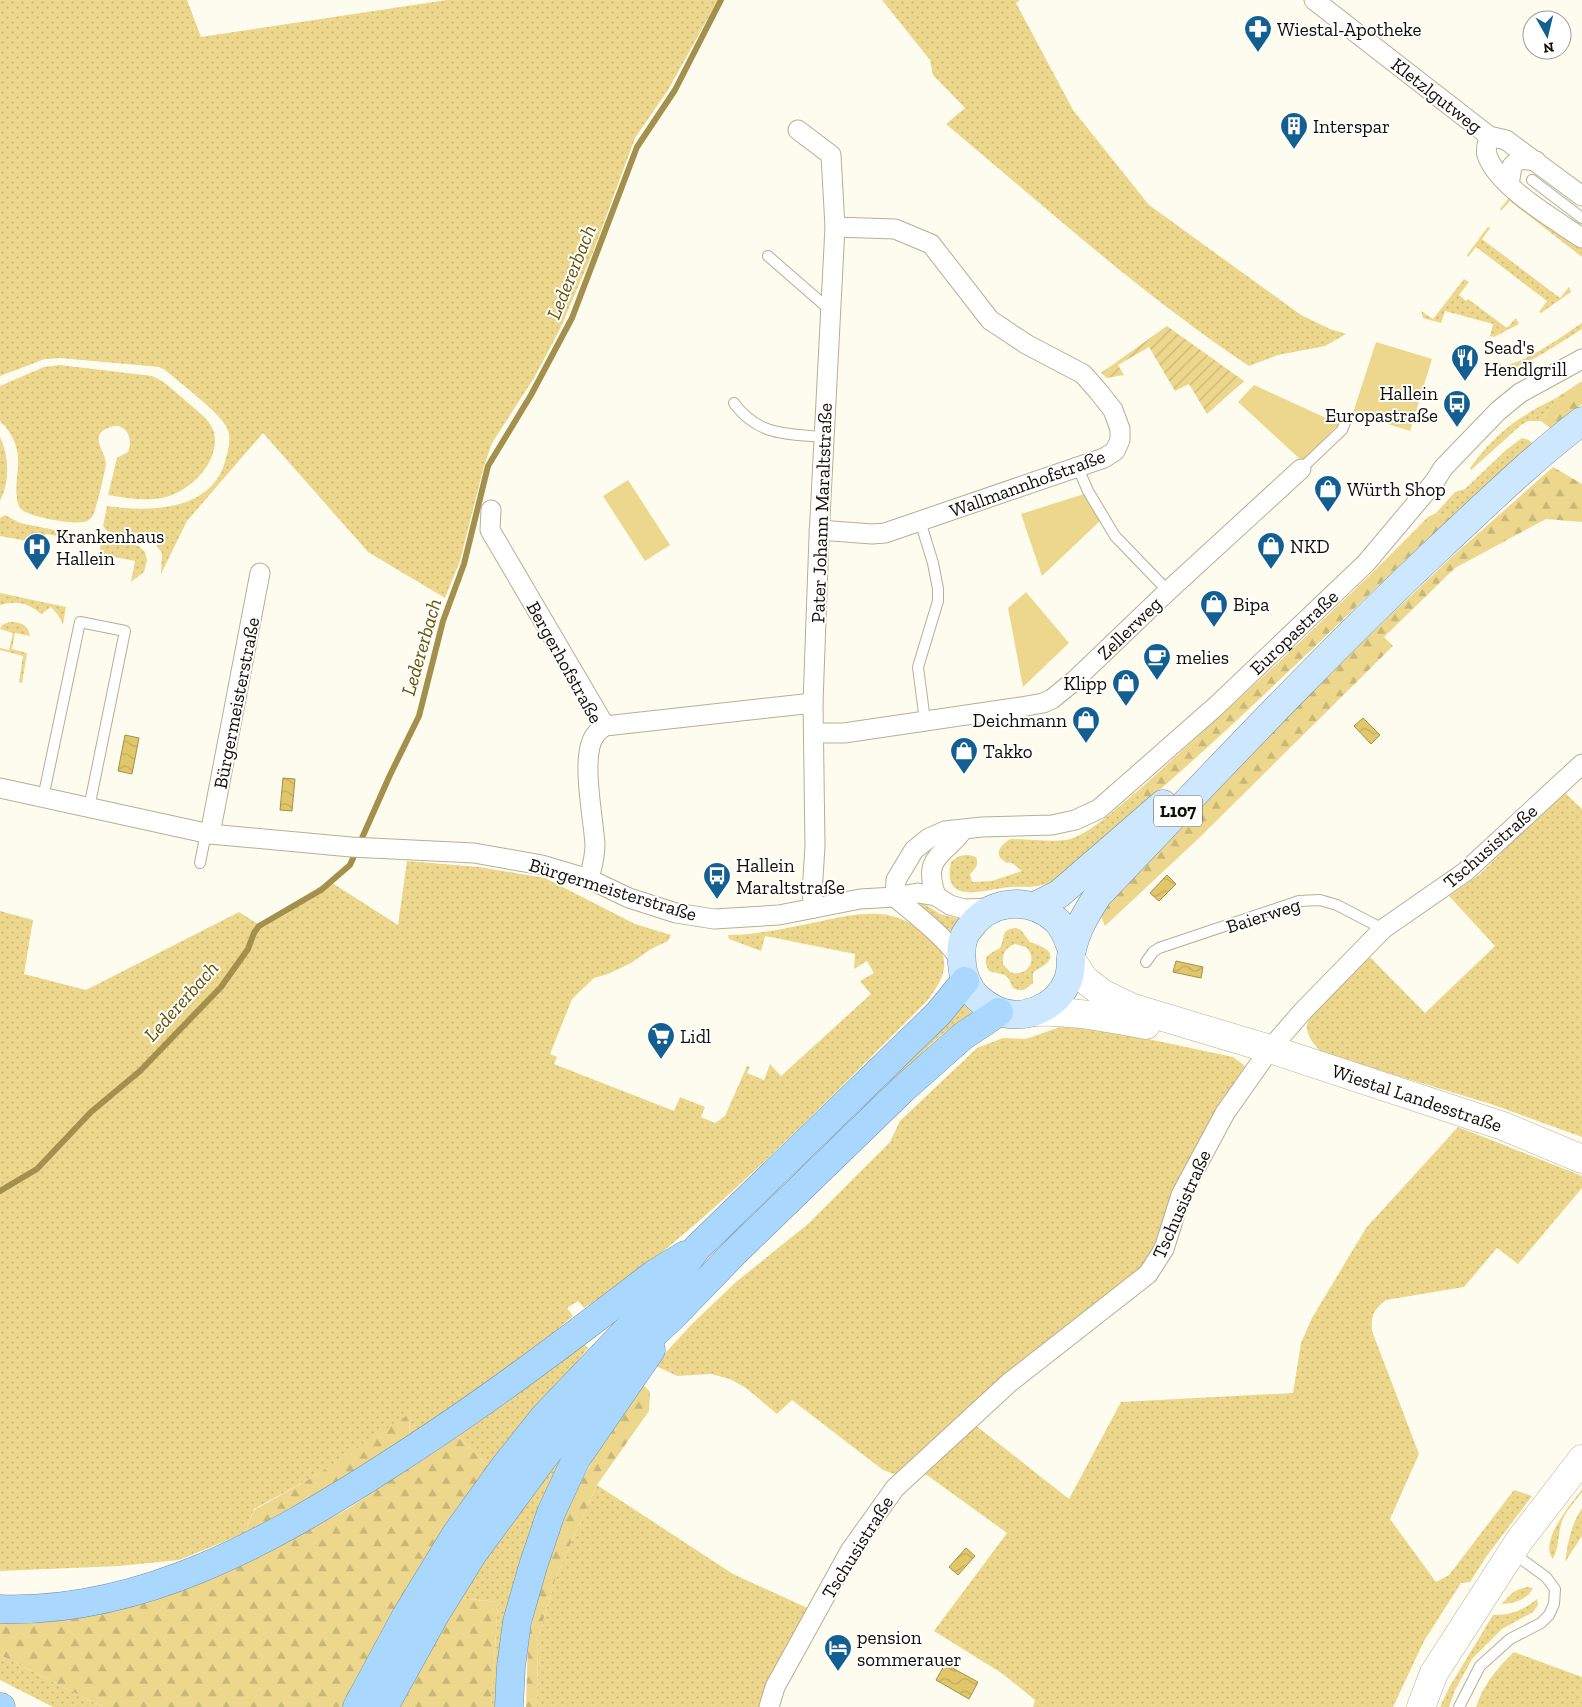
<svg xmlns="http://www.w3.org/2000/svg" width="1582" height="1707" font-family="'Zilla Slab',serif">
<defs>
<pattern id="grass-dots" width="8" height="8" patternUnits="userSpaceOnUse" patternTransform="scale(1.25)"><rect width="8" height="8" fill="#ecd78c"/><path d="M2 2h.1M6 6h.1" fill="none" stroke="#c9b777" stroke-width="1.8" stroke-linecap="round"/></pattern>
<pattern id="forest-firs" width="22" height="20" patternUnits="userSpaceOnUse" patternTransform="scale(1.25)"><rect width="22" height="20" fill="#ecd78c"/><path d="M5 1l3.5 6h-7zM16 11l3.5 6h-7z" fill="#c9b777"/></pattern>
<pattern id="garden-furrows" width="10" height="10" patternUnits="userSpaceOnUse" patternTransform="scale(1.25)"><rect width="10" height="10" fill="#ecd78c"/><path d="M-1 1l2-2M0 10L10 0M9 11l2-2" fill="none" stroke="#c9b777"/></pattern>
<pattern id="water-waves" width="16" height="10" patternUnits="userSpaceOnUse" patternTransform="scale(1.25)"><rect width="16" height="10" fill="#e2c76a"/><path d="M0 5q4-4 8 0t8 0" fill="none" stroke="#c1aa5a"/></pattern>
</defs>
<rect width="100%" height="100%" fill="#fefbef"/>
<g fill="url(#grass-dots)" fill-rule="evenodd">
<path d="M 0,0 L 187,0 L 201,37 L 447,0 L 718,0 L 668,90 L 635,138 L 593,252 L 560,329 L 534,378 L 492,443 L 484,466 L 460,561 L 445,598 L 368,552 L 263,433 L 187,521 L 161,574 L 162,553 L 154,542 L 107,531 L 103,526 L 107,506 C 149,512 210,512 225,462 C 228,450 232,439 227,428 C 220,413 179,382 165,370 L 159,367 L 60,358 L 45,359 L 0,376 Z"/>
<path d="M 882,0 L 1020,0 L 1016,3 L 1073,110 L 1149,205 L 1301,315 L 1330,329 L 1346,334 L 1325,346 L 1278,355 L 1249,366 C 1141,294 1045,207 946,124 L 965,108 L 933,75 L 930,60 Z"/>
<polygon points="1512,194 1582,248 1582,257 1510,201 1501,211 1500,209"/>
<polygon points="1491,227 1482,239 1560,298 1569,287 1571,292 1541,313 1539,312 1547,301 1476,247 1468,257 1467,255 1487,228"/>
<polygon points="1464,279 1469,282 1459,295 1466,301 1468,299 1507,328 1516,318 1519,324 1494,337 1490,336 1493,324 1445,311 1441,323 1423,318 1421,311 1433,319"/>
<path d="M 1582,323 L 1582,329 C 1561,342 1519,372 1495,373 L 1498,360 L 1502,366 C 1526,363 1561,337 1582,323 Z"/>
<path d="M 60,365 L 152,376 C 165,381 175,392 186,401 C 195,409 210,419 214,432 C 221,462 189,493 162,498 C 143,501 126,498 108,495 L 117,458 L 128,452 C 134,438 125,420 108,428 C 88,436 106,452 106,464 C 105,472 97,505 94,513 C 93,516 90,520 87,521 C 77,526 28,517 21,509 C 12,499 19,471 18,457 C 17,445 12,435 5,426 C 3,424 1,423 0,420 C 0,412 0,395 0,386 L 44,367 Z"/>
<path d="M 1558,397 L 1541,421 L 1528,421 L 1521,425 L 1471,470 L 1470,468 C 1477,459 1484,449 1493,441 C 1511,422 1534,409 1558,397 Z"/>
<path d="M 0,437 C 9,456 10,482 0,501 Z"/>
<polygon points="1522,438 1529,440 1532,443 1527,452 1481,489 1450,518 1436,513 1455,492 1465,489 1506,450"/>
<polygon points="5,515 20,523 84,536 77,540 47,534 28,541 0,536 0,518"/>
<polygon points="102,539 139,546 145,552 147,560 144,572 131,582 135,561 99,554"/>
<path d="M 0,593 L 66,607 L 63,624 L 58,615 L 51,607 L 41,614 C 29,603 16,600 0,605 Z"/>
<path d="M 9,622 C 20,622 28,624 30,636 L 15,633 L 12,649 L 27,653 L 22,683 L 19,682 L 23,656 L 0,650 L 0,648 L 9,650 L 13,633 L 0,629 L 2,625 Z"/>
<path d="M 1140,789 L 1147,801 L 1056,880 C 1037,889 1030,886 1010,887 C 986,889 941,907 951,862 C 958,855 966,853 976,857 C 979,865 976,868 970,874 L 972,882 L 992,881 L 1022,871 C 1019,869 1015,865 1012,863 C 1006,861 1009,865 1004,861 C 992,854 1003,842 1011,839 C 1029,839 1048,842 1066,840 C 1089,836 1121,804 1140,789 Z"/>
<path d="M 1564,792 L 1582,809 L 1582,1137 L 1491,1104 L 1322,1053 C 1315,1045 1307,1038 1307,1026 C 1308,1010 1354,967 1367,954 L 1425,1013 L 1495,946 L 1449,896 L 1479,875 Z"/>
<path d="M 407,861 L 479,867 L 545,878 L 635,924 L 671,935 L 668,941 L 651,949 L 631,963 L 608,974 L 594,978 L 572,999 L 550,1054 L 557,1057 L 554,1064 L 674,1111 L 680,1097 L 705,1107 L 701,1117 L 715,1123 L 725,1116 L 747,1066 L 750,1067 L 747,1073 L 764,1080 L 770,1064 L 781,1076 L 871,994 L 860,981 L 874,973 L 867,961 L 854,969 L 855,954 L 765,936 L 761,951 L 729,939 L 728,935 C 759,935 791,927 822,921 C 841,917 860,913 879,914 C 899,915 920,927 933,940 C 954,962 942,981 927,1001 C 832,1095 740,1192 635,1274 C 619,1286 601,1297 584,1308 L 578,1301 L 567,1308 L 573,1316 L 534,1349 L 410,1435 L 409,1415 L 313,1477 L 254,1509 L 245,1533 L 179,1560 L 119,1566 L 0,1571 L 0,911 L 33,920 L 24,974 L 86,990 L 239,912 L 258,924 L 329,881 L 398,925 Z"/>
<polygon points="921,902 940,914 960,919 952,932 933,918 919,904"/>
<path d="M 1016,928 L 1021,930 L 1030,942 C 1037,945 1059,950 1047,963 C 1043,967 1037,969 1033,973 L 1033,983 L 1024,990 C 1008,991 1014,983 1006,976 C 1002,973 994,973 989,971 C 981,956 988,955 1000,948 C 1006,937 1000,929 1016,928 ZM 1015,944 L 1026,947 C 1039,960 1027,978 1010,972 L 1003,964 C 1002,954 1005,948 1015,944 Z"/>
<path d="M 962,1003 L 972,1013 C 941,1031 917,1058 892,1083 L 889,1080 Z"/>
<polygon points="1060,1027 1101,1029 1233,1057 1245,1066 1213,1120 1156,1247 1144,1266 902,1473 894,1474 883,1470 792,1400 777,1414 746,1388 730,1379 711,1374 677,1376 654,1365 692,1324 736,1282 808,1224 890,1142 900,1121 977,1048 1003,1038 1026,1039"/>
<path d="M 1458,1127 L 1582,1176 L 1582,1188 L 1518,1264 L 1497,1248 L 1464,1287 L 1386,1300 C 1373,1310 1371,1315 1372,1331 L 1419,1454 L 1390,1519 L 1436,1582 L 1449,1575 L 1514,1490 L 1532,1496 L 1486,1557 L 1470,1582 L 1461,1583 L 1424,1641 L 1393,1707 L 1033,1707 L 1035,1700 L 1003,1674 L 934,1631 L 1007,1533 L 924,1473 L 975,1425 L 1069,1499 L 1121,1402 L 1293,1393 L 1301,1343 L 1312,1318 L 1366,1228 Z"/>
<polygon points="585,1345 588,1348 584,1353 490,1468 458,1436 580,1346"/>
<polygon points="578,1428 499,1707 491,1707 498,1602 458,1598"/>
<polygon points="597,1485 733,1574 812,1610 763,1707 537,1707 538,1638 556,1577"/>
<path d="M 1582,1489 L 1582,1492 C 1575,1501 1566,1511 1562,1521 C 1558,1534 1559,1547 1553,1559 C 1538,1542 1572,1503 1582,1489 Z"/>
<path d="M 1582,1508 L 1582,1536 L 1565,1562 C 1568,1542 1571,1525 1582,1508 Z"/>
<path d="M 1527,1587 L 1533,1588 C 1528,1599 1514,1604 1502,1604 C 1510,1594 1515,1589 1527,1587 Z"/>
<path d="M 1537,1599 L 1538,1605 L 1533,1612 L 1502,1629 L 1472,1659 L 1455,1690 L 1449,1707 L 1440,1707 L 1450,1686 L 1493,1615 C 1512,1615 1522,1611 1537,1599 Z"/>
<path d="M 1514,1652 L 1582,1677 L 1582,1707 L 1476,1707 C 1483,1685 1497,1668 1514,1652 Z"/>
<polygon points="0,1655 103,1707 53,1707 0,1680"/>
</g>
<g fill="url(#forest-firs)">
<polygon points="1582,381 1582,404 1558,424 1550,428 1541,421 1558,397"/>
<polygon points="1553,467 1582,484 1582,522 1546,519 1455,568 1384,637 1393,646 1198,839 1105,926 1098,909 1344,659 1454,555"/>
<path d="M 1436,513 L 1450,518 C 1349,612 1252,710 1147,801 L 1140,789 L 1278,663 L 1370,575 L 1428,517 Z"/>
<polygon points="640,1381 650,1392 649,1411 597,1485 556,1577 538,1638 537,1707 526,1707 528,1639 548,1560 568,1508 599,1447"/>
<polygon points="409,1414 410,1435 298,1505 245,1533 254,1510 313,1477"/>
<polygon points="458,1436 490,1468 343,1707 103,1707 0,1655 0,1620 163,1595 252,1560 346,1510"/>
<polygon points="458,1598 498,1602 491,1707 396,1707"/>
</g>
<g fill="#ecd78c">
<polygon points="1376,342 1432,359 1410,431 1353,413"/>
<polygon points="1254,385 1339,424 1302,461 1238,402"/>
<polygon points="628,480 670,545 645,561 603,496"/>
<polygon points="1084,494 1100,521 1042,576 1021,514"/>
<polygon points="1026,592 1069,643 1023,687 1008,608"/>
</g>
<polygon fill="url(#garden-furrows)" points="1167,326 1244,381 1207,414 1189,384 1175,391 1149,347 1118,365 1124,375 1107,378 1101,373"/>
<g fill="url(#water-waves)" stroke="#a3904c">
<polygon points="1363,718 1380,735 1371,744 1354,726"/>
<polygon points="125,735 139,738 132,774 118,771"/>
<polygon points="283,778 295,779 292,811 280,810"/>
<polygon points="1167,875 1176,884 1159,901 1150,893"/>
<polygon points="1176,961 1203,967 1201,978 1173,972"/>
<polygon points="966,1548 975,1556 958,1575 949,1567"/>
<polygon points="945,1664 978,1682 969,1699 936,1680"/>
</g>
<g fill="none" stroke-linecap="round" stroke-linejoin="round">
<polyline stroke="#a3904c" stroke-width="6" points="0,1191 37,1169 91,1112 140,1071 221,987 248,949 254,933 259,926 321,890 350,865 390,775 419,716 443,621 464,564 488,466 531,395 572,318 637,147 675,90 721,0"/>
<defs>
<g id="lane">
<polyline points="1532,180 1582,218"/>
<polyline points="768,256 830,310"/>
<path d="M 734,403 C 758,436 787,434 824,437"/>
<polyline points="1078,468 1088,491 1115,536 1168,591"/>
<polyline points="1301,469 1342,430 1346,420"/>
<polyline points="920,521 933,563 938,589 938,601 918,667 925,721"/>
<polyline points="43,798 80,622 125,631 89,808"/>
<polyline points="200,863 206,833"/>
<polyline points="1146,962 1153,952 1159,948 1299,901 1320,900 1337,905 1383,929"/>
<polyline points="1459,1707 1480,1666 1510,1639 1541,1623 1549,1615 1554,1604 1555,1589 1546,1577 1513,1553"/>
</g>
<g id="street">
<polyline points="1314,0 1489,136 1506,140 1582,196"/>
<polyline points="798,130 831,155 835,227 819,537 813,703 815,846 812,893 814,908"/>
<path d="M 1489,136 C 1488,141 1485,149 1487,155 C 1497,186 1555,220 1582,238"/>
<polyline points="1509,185 1512,166 1520,159 1536,161"/>
<polyline points="491,510 490,530 605,726"/>
<polyline points="819,530 872,534 885,533 1104,458 1115,451 1120,440 1120,429 1113,410 1098,391 1083,374 1026,344 990,320 931,244 895,229 835,227"/>
<polyline points="814,733 844,733 1021,707 1043,703 1052,699 1074,681 1168,591 1301,469"/>
<polyline points="0,788 210,834 351,847 474,853 542,865 589,879 629,898 676,913 714,919 779,915 860,899 895,897 918,893 936,896 950,905 964,909 992,908"/>
<polyline points="210,834 260,573"/>
<path d="M 589,879 C 592,867 595,857 595,845 C 594,820 579,753 596,734 C 598,731 602,728 605,726 L 813,703"/>
<path d="M 936,896 C 922,856 943,857 963,830"/>
<path id="s1" d="M 895,897 L 896,880 L 914,850 L 929,838 L 945,831 L 982,827 L 1052,825 L 1075,820 L 1099,809 L 1215,707 L 1366,563 L 1435,481 L 1443,468 L 1498,411 L 1520,393 L 1582,359"/>
<path d="M 895,897 C 918,917 945,936 962,962"/>
<polyline points="769,1707 775,1687 850,1551 895,1488 1009,1383 1148,1274 1164,1249 1181,1195 1225,1113 1270,1049 1302,1012 1383,929 1465,872 1582,764"/>
</g>
<g id="secondary">
<path id="s2" d="M 1071,959 L 1084,979 L 1102,993 L 1133,1008 L 1270,1049 L 1503,1126 L 1582,1159"/>
<path d="M 1032,1012 C 1071,1010 1108,1018 1146,1025"/>
<polyline points="1421,1707 1434,1673 1519,1541 1582,1459"/>
</g>
<g id="primary">
<polyline points="1035,906 1059,894 1163,804"/>
<path d="M 1072,950 C 1068,940 1065,928 1056,920 C 1033,898 993,898 972,925 C 969,929 965,933 964,937 C 960,948 961,960 963,971 C 968,991 978,1001 996,1010 C 1022,1023 1058,1007 1068,980 C 1072,970 1070,960 1072,950 C 1076,930 1087,912 1098,895 C 1211,777 1322,658 1440,547 C 1486,504 1532,459 1582,421"/>
</g>
<g id="highway">
<path d="M 0,1609 C 142,1614 272,1540 387,1466 C 480,1407 567,1341 654,1274 L 685,1255"/>
<polyline points="0,1707 1,1707"/>
<polyline points="357,1707 406,1616 456,1534 505,1466 544,1417 669,1286 697,1248 938,1014 965,981"/>
<polyline points="384,1707 436,1613 472,1555 544,1457 610,1375 673,1316 735,1252 902,1090 963,1036 999,1012"/>
<polyline points="509,1707 511,1667 517,1622 533,1566 551,1513 576,1459 651,1350"/>
</g>
</defs>
<use href="#lane" stroke="#b7af94" stroke-width="12"/>
<use href="#street" stroke="#b7af94" stroke-width="21"/>
<use href="#secondary" stroke="#b7af94" stroke-width="29"/>
<use href="#primary" stroke="#7491a7" stroke-width="29"/>
<use href="#highway" stroke="#7491a7" stroke-width="29"/>
<use href="#lane" stroke="#fff" stroke-width="10"/>
<use href="#street" stroke="#fff" stroke-width="19"/>
<use href="#secondary" stroke="#fff" stroke-width="28"/>
<use href="#primary" stroke="#cce7fe" stroke-width="28"/>
<use href="#highway" stroke="#aad7fe" stroke-width="28"/>
</g>
<defs>
<symbol id="pharmacy-pin" viewBox="-11 -11 22 30"><path d="M0 17L-7.5 6A9.5 9.5 0 1 1 7.5 6Z" fill="#145f92" stroke="#fff"/><path d="M-2-6h4v4h4v4h-4v4h-4v-4h-4v-4h4Z" fill="#fff"/></symbol>
<symbol id="building-pin" viewBox="-11 -11 22 30"><path d="M0 17L-7.5 6A9.5 9.5 0 1 1 7.5 6Z" fill="#145f92" stroke="#fff"/><path d="M-4-6H4V6H1V3H-1V6H-4ZM-2.5-4.3h1.7v1.8h-1.7ZM.8-4.3h1.7v1.8H.8ZM-2.5-1h1.7V.8h-1.7ZM.8-1h1.7V.8H.8Z" fill="#fff"/></symbol>
<symbol id="restaurant-pin" viewBox="-11 -11 22 30"><path d="M0 17L-7.5 6A9.5 9.5 0 1 1 7.5 6Z" fill="#145f92" stroke="#fff"/><path d="M-5-6h1v4h1v-4h1v4h1v-4h1v5L-1.5 .5V6h-2V.5L-5-1ZM5-6V6H3V1.5H1.5Q1.5-4 5-6Z" fill="#fff"/></symbol>
<symbol id="bus-pin" viewBox="-11 -11 22 30"><path d="M0 17L-7.5 6A9.5 9.5 0 1 1 7.5 6Z" fill="#145f92" stroke="#fff"/><path d="M-5-6H5V4H4V6H2V4H-2V6H-4V4H-5ZM-3.5-4V0h7V-4ZM-3.5 1.2v1.5H-2V1.2ZM2 1.2v1.5H3.5V1.2Z" fill="#fff"/></symbol>
<symbol id="shop-pin" viewBox="-11 -11 22 30"><path d="M0 17L-7.5 6A9.5 9.5 0 1 1 7.5 6Z" fill="#145f92" stroke="#fff"/><path d="M-5-2.5h2.3a2.7 3.5 0 0 1 5.4 0H5L5.5 6h-11ZM-1.5-2.5h3a1.5 2.3 0 0 0-3 0Z" fill="#fff"/></symbol>
<symbol id="hospital-pin" viewBox="-11 -11 22 30"><path d="M0 17L-7.5 6A9.5 9.5 0 1 1 7.5 6Z" fill="#145f92" stroke="#fff"/><path d="M-5-5h3v3.5h4V-5h3V5h-3V1.5h-4V5h-3Z" fill="#fff"/></symbol>
<symbol id="cafe-pin" viewBox="-11 -11 22 30"><path d="M0 17L-7.5 6A9.5 9.5 0 1 1 7.5 6Z" fill="#145f92" stroke="#fff"/><path d="M-5.5-4.5H6V0H3Q3 3.5 0 3.5H-2.5Q-5.5 3.5-5.5 0ZM3-3.2v2h1.7v-2ZM-6 4.5H4V6H-6Z" fill="#fff"/></symbol>
<symbol id="supermarket-pin" viewBox="-11 -11 22 30"><path d="M0 17L-7.5 6A9.5 9.5 0 1 1 7.5 6Z" fill="#145f92" stroke="#fff"/><path d="M-6-5.5h2.5l.6 2H6L4.5 2H-2.5L-4.4-4H-6ZM-1.5 3.2a1.3 1.3 0 1 0 .1 0ZM3 3.2a1.3 1.3 0 1 0 .1 0Z" fill="#fff"/></symbol>
<symbol id="hotel-pin" viewBox="-11 -11 22 30"><path d="M0 17L-7.5 6A9.5 9.5 0 1 1 7.5 6Z" fill="#145f92" stroke="#fff"/><path d="M-6-4.5h1.5V1H6V5H4.5V3h-9V5H-6ZM-4 0a1.8 1.8 0 1 1 3.6 0ZM.5 0V-2.5h3Q6-2.5 6 0Z" fill="#fff"/></symbol>
</defs>
<g fill-rule="evenodd">
<use href="#pharmacy-pin" x="1242" y="13" width="32" height="43"/>
<use href="#building-pin" x="1278" y="110" width="32" height="43"/>
<use href="#restaurant-pin" x="1449" y="342" width="32" height="43"/>
<use href="#bus-pin" x="1441" y="388" width="32" height="43"/>
<use href="#shop-pin" x="1312" y="473" width="32" height="43"/>
<use href="#shop-pin" x="1255" y="530" width="32" height="43"/>
<use href="#hospital-pin" x="21" y="531" width="32" height="43"/>
<use href="#shop-pin" x="1198" y="588" width="32" height="43"/>
<use href="#cafe-pin" x="1141" y="641" width="32" height="43"/>
<use href="#shop-pin" x="1110" y="667" width="32" height="43"/>
<use href="#shop-pin" x="1070" y="704" width="32" height="43"/>
<use href="#shop-pin" x="948" y="735" width="32" height="43"/>
<use href="#bus-pin" x="701" y="860" width="32" height="43"/>
<use href="#supermarket-pin" x="645" y="1020" width="32" height="43"/>
<use href="#hotel-pin" x="822" y="1632" width="32" height="43"/>
</g>
<g text-anchor="middle" stroke-width="4" stroke-linejoin="round" paint-order="stroke">
<rect fill="#fff" stroke="#585650" stroke-width="1" x="1154" y="795.5" width="48" height="31" rx="4"/>
<g font-size="18" font-weight="bold" fill="#110e05">
<text x="1178" y="817">L107</text>
</g>
<g font-size="19" fill="#110e05" stroke="#fff" text-anchor="start">
<text x="1277" y="36">Wiestal-Apotheke</text>
<text x="1313" y="133">Interspar</text>
<text x="1484" y="354">Sead's<tspan x="1484" dy="22">Hendlgrill</tspan></text>
<text x="1438" y="400" text-anchor="end">Hallein<tspan x="1438" dy="22">Europastraße</tspan></text>
<text x="1347" y="496">Würth Shop</text>
<text x="56" y="543">Krankenhaus<tspan x="56" dy="22">Hallein</tspan></text>
<text x="1290" y="553">NKD</text>
<text x="1233" y="611">Bipa</text>
<text x="1176" y="664">melies</text>
<text x="1107" y="690" text-anchor="end">Klipp</text>
<text x="1067" y="727" text-anchor="end">Deichmann</text>
<text x="983" y="758">Takko</text>
<text x="736" y="872">Hallein<tspan x="736" dy="22">Maraltstraße</tspan></text>
<text x="680" y="1043">Lidl</text>
<text x="857" y="1644">pension<tspan x="857" dy="22">sommerauer</tspan></text>
</g>
<g font-size="19" fill="#110e05" stroke="#fff">
<text transform="translate(1437 95) rotate(38)" y="7">Kletzlgutweg</text>
<text transform="translate(1027 483) rotate(-20)" y="7">Wallmannhofstraße</text>
<text transform="translate(821 513) rotate(-88)" y="7">Pater Johann Maraltstraße</text>
<text transform="translate(1129 628) rotate(-44)" y="7">Zellerweg</text>
<text dy="7" stroke="none"><textPath href="#s1" startOffset="509">Europastraße</textPath></text>
<text transform="translate(565 662) rotate(61)" y="7">Bergerhofstraße</text>
<text transform="translate(236 703) rotate(-79)" y="7">Bürgermeisterstraße</text>
<text transform="translate(1490 846) rotate(-41)" y="7">Tschusistraße</text>
<text transform="translate(613 889) rotate(17)" y="7">Bürgermeisterstraße</text>
<text transform="translate(1263 915) rotate(-18)" y="7">Baierweg</text>
<text dy="7" stroke="none"><textPath href="#s2" startOffset="379">Wiestal Landesstraße</textPath></text>
<text transform="translate(1181 1204) rotate(-66)" y="7">Tschusistraße</text>
<text transform="translate(857 1547) rotate(-58)" y="7">Tschusistraße</text>
</g>
<g font-size="20" font-style="italic" fill="#645205" stroke="#fff">
<text transform="translate(571 272) rotate(-68)" y="7">Ledererbach</text>
<text transform="translate(421 647) rotate(-74)" y="7">Ledererbach</text>
<text transform="translate(181 1001) rotate(-48)" y="7">Ledererbach</text>
</g>
</g>
<g transform="translate(1547 35) rotate(172)"><circle r="24" fill="#ffffff" stroke="#a09f9b"/>
<path d="M0-4L9 19L0 12L-9 19Z" fill="#145f92"/>
<text y="-8" font-size="14" font-weight="bold" text-anchor="middle" fill="#110e05">N</text>
</g>
</svg>
